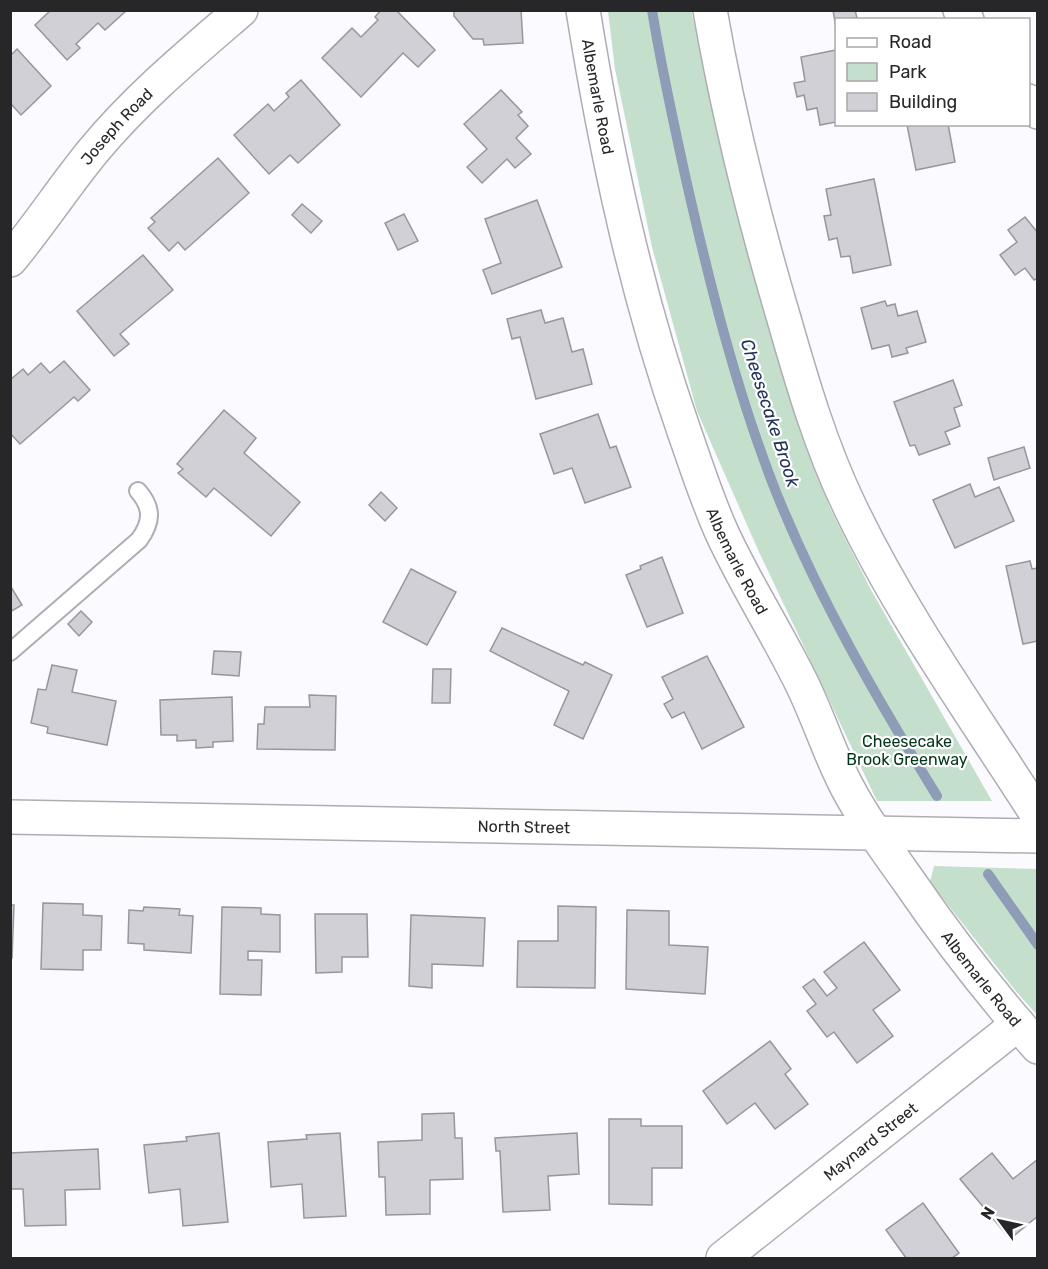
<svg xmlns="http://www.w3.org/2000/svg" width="1048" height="1269" font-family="Rubik,sans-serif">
<rect width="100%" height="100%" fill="#fbfaff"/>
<g fill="#c4dfcb">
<polygon points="608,11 691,11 784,379 830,508 871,590 992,801 877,801 759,552 697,411 652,247 615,69"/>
<polygon points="934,866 1037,869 1037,1015 1015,990 930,882"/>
</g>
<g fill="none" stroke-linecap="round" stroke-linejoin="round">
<g stroke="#8f9cb7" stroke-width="10">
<path d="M 652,10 C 661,66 673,120 685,175 C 709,281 736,391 776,492 C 819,599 877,699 937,796"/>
<polyline points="988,874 1038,945"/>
</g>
</g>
<g fill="#d2d0d7" stroke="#98969d" stroke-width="1.5">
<polygon points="51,10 127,10 105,30 98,23 76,44 80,48 67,60 35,25"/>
<polygon points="381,10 396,10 435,50 418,67 403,53 361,97 322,58 352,28 361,37 378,20 375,17"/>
<polygon points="454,10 521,10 523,43 484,45 483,39 473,39 454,16"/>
<polygon points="833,10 855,10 857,18 836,20 835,22"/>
<polygon points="17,49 51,86 21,115 12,105 10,107 10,56"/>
<polygon points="836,50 836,122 820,125 817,108 807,110 804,95 797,97 794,83 805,81 801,57"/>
<polygon points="301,80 340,125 298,163 290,155 269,174 234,135 268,104 274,111 289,97 286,93"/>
<polygon points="501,90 522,112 518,115 528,126 516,138 531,154 515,168 507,159 482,183 467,167 487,149 464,124"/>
<polygon points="948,124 955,162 916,170 907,125"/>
<polygon points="218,158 249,193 185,250 178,242 169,251 148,228 155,222 151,218"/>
<polygon points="874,179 891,265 853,273 850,256 841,257 837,238 829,240 824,216 831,215 826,189"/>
<polygon points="537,200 562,267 492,294 483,270 501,263 485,219"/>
<polygon points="302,204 322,221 311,233 292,215"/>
<polygon points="404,214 418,241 398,250 385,223"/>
<polygon points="1025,217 1038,233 1038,278 1034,280 1025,268 1015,275 1000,255 1017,242 1008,230"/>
<polygon points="143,255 173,290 120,334 129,344 114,356 77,311"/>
<polygon points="885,301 887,306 895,304 898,316 917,311 926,342 906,348 908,353 892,357 889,345 872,349 861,308"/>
<polygon points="541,310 545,323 563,318 572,352 583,349 592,384 536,399 520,337 512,339 507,319"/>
<polygon points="64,361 90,390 78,401 74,397 20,444 10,433 10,380 23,369 28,375 41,363 50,373"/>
<polygon points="953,380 962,405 954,408 960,426 945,432 950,444 919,455 915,445 910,446 894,402"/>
<polygon points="224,410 256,438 244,453 300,502 271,536 214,488 206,497 178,473 183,469 177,464"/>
<polygon points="598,414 610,448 616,446 631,487 585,503 572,468 554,474 540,434"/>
<polygon points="1024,447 1030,468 994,480 988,458"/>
<polygon points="970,484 975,497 999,487 1014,521 955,548 933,500"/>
<polygon points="381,492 397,508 385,521 369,505"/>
<polygon points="662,557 683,613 647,627 626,575 641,569 640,566"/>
<polygon points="1030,561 1032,569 1038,568 1038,641 1023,644 1006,566"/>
<polygon points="411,569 456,592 427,645 383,622"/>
<polygon points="11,587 22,605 10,612 10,588"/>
<polygon points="81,611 92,622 79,636 68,624"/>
<polygon points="502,628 583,665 585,662 612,675 583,739 554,725 569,691 490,651"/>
<polygon points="214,651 241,652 239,676 212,674"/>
<polygon points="707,656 744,727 702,749 684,712 672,718 664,704 673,699 662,677"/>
<polygon points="52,665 77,670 72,692 116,701 107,745 47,733 48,727 31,723 38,689 46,690"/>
<polygon points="433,669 451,669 450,703 432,703"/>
<polygon points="309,695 336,696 335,750 257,749 258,724 264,724 265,707 310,707"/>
<polygon points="232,697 233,741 213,742 213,747 196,748 196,740 177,741 177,735 161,735 160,700"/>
<polygon points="43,903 83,904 83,915 102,916 101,950 83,950 83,970 41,969"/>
<polygon points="10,905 14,905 12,958 10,958"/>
<polygon points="558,906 596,907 595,988 517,987 518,941 558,941"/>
<polygon points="144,907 180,909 179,915 193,916 191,953 144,950 144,944 128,943 129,910 143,911"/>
<polygon points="222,907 261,908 261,914 280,915 280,952 248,951 248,960 262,960 261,995 220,994"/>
<polygon points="627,910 669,911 669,945 708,947 705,994 626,989"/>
<polygon points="315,914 367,914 368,957 342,957 342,972 316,973"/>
<polygon points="411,915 485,918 483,966 432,964 432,988 409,986"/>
<polygon points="864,942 900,990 873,1010 893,1036 857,1063 834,1032 827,1037 807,1011 816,1004 803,987 814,979 827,996 837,988 824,972"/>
<polygon points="770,1041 791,1069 785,1074 808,1104 775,1129 755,1103 727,1124 703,1091"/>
<polygon points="454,1113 455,1138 462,1138 463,1179 430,1180 430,1214 386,1215 385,1177 379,1177 378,1142 422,1140 422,1114"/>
<polygon points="609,1119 641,1119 641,1126 682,1126 682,1168 652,1168 652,1205 609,1204"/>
<polygon points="219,1133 228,1222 183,1226 180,1189 149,1193 144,1145 187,1141 186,1137"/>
<polygon points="340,1133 346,1216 304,1218 302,1184 271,1187 268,1142 307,1139 306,1135"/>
<polygon points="577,1133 579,1174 548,1176 550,1210 503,1212 500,1151 496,1151 495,1138"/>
<polygon points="98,1149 100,1189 65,1190 66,1225 25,1226 23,1189 10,1189 10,1153"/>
<polygon points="992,1153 1013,1179 1038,1159 1038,1216 1010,1239 960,1179"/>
<polygon points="923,1203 959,1253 952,1258 906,1258 886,1230"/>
</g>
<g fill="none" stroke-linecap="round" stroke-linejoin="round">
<defs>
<path id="service" d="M 10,652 L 139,540 C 152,522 153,508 138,491"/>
<g id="minor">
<path id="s1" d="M 583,10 C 606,153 636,294 684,431 C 696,465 707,500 722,533 C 745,583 774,628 798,676 C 817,712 828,751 847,787 C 865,821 888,852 910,883 C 949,940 992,995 1038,1047"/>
<path d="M 710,10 C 728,114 754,218 784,319 C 802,382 821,447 850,507 C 902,616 973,714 1038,816"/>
<polyline points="960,10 967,20"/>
<polyline points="1028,101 1038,112"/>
<path id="s2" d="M 10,260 C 40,224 65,185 94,150 C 137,98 190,54 241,10"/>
<path id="s3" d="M 723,1258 L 1018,1024"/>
</g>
<g id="secondary">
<path id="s4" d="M 10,817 L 1038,836"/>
</g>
</defs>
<use href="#service" stroke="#afadb4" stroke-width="20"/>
<use href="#minor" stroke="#afadb4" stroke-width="36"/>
<use href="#secondary" stroke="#afadb4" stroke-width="36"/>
<use href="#service" stroke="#fff" stroke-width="16"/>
<use href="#minor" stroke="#fff" stroke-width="33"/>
<use href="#secondary" stroke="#fff" stroke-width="33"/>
</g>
<g text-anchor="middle" stroke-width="4.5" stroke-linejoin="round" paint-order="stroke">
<g font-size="16" fill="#272629" stroke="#fff">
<text dy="6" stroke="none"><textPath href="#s1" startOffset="88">Albemarle Road</textPath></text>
<text dy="6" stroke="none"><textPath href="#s2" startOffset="171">Joseph Road</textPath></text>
<text dy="6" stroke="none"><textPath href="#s1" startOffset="574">Albemarle Road</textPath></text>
<text dy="6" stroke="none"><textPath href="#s4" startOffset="514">North Street</textPath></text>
<text dy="6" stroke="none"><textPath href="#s1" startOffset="1060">Albemarle Road</textPath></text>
<text dy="6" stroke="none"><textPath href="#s3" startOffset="188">Maynard Street</textPath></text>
</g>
<g font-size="16" fill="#02361b" stroke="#fff">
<text x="907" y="747">Cheesecake<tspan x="907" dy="18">Brook Greenway</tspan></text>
</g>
<g font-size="18" font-style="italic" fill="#203258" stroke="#fff">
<text transform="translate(770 413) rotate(72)" y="6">Cheesecake Brook</text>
</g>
</g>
<rect width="1048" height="1269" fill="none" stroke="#272629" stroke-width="24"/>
<rect x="835" y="18" width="195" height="108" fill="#ffffff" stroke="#a9a8a9" stroke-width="1.5"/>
<rect x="847" y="38" width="30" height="9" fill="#ffffff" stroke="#a9a8a9" stroke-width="1.5"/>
<text x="889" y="48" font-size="18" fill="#272629">Road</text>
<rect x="847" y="63" width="30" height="18" fill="#c4dfcb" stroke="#a9a8a9" stroke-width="1.5"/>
<text x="889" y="78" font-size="18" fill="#272629">Park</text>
<rect x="847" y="93" width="30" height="18" fill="#d2d0d7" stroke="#a9a8a9" stroke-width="1.5"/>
<text x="889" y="108" font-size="18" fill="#272629">Building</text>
<g transform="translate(1000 1221) rotate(303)" stroke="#ffffff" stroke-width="4.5" paint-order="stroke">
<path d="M0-4.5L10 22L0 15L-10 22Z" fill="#272629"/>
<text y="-9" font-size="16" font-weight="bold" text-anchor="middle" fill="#272629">N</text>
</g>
</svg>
